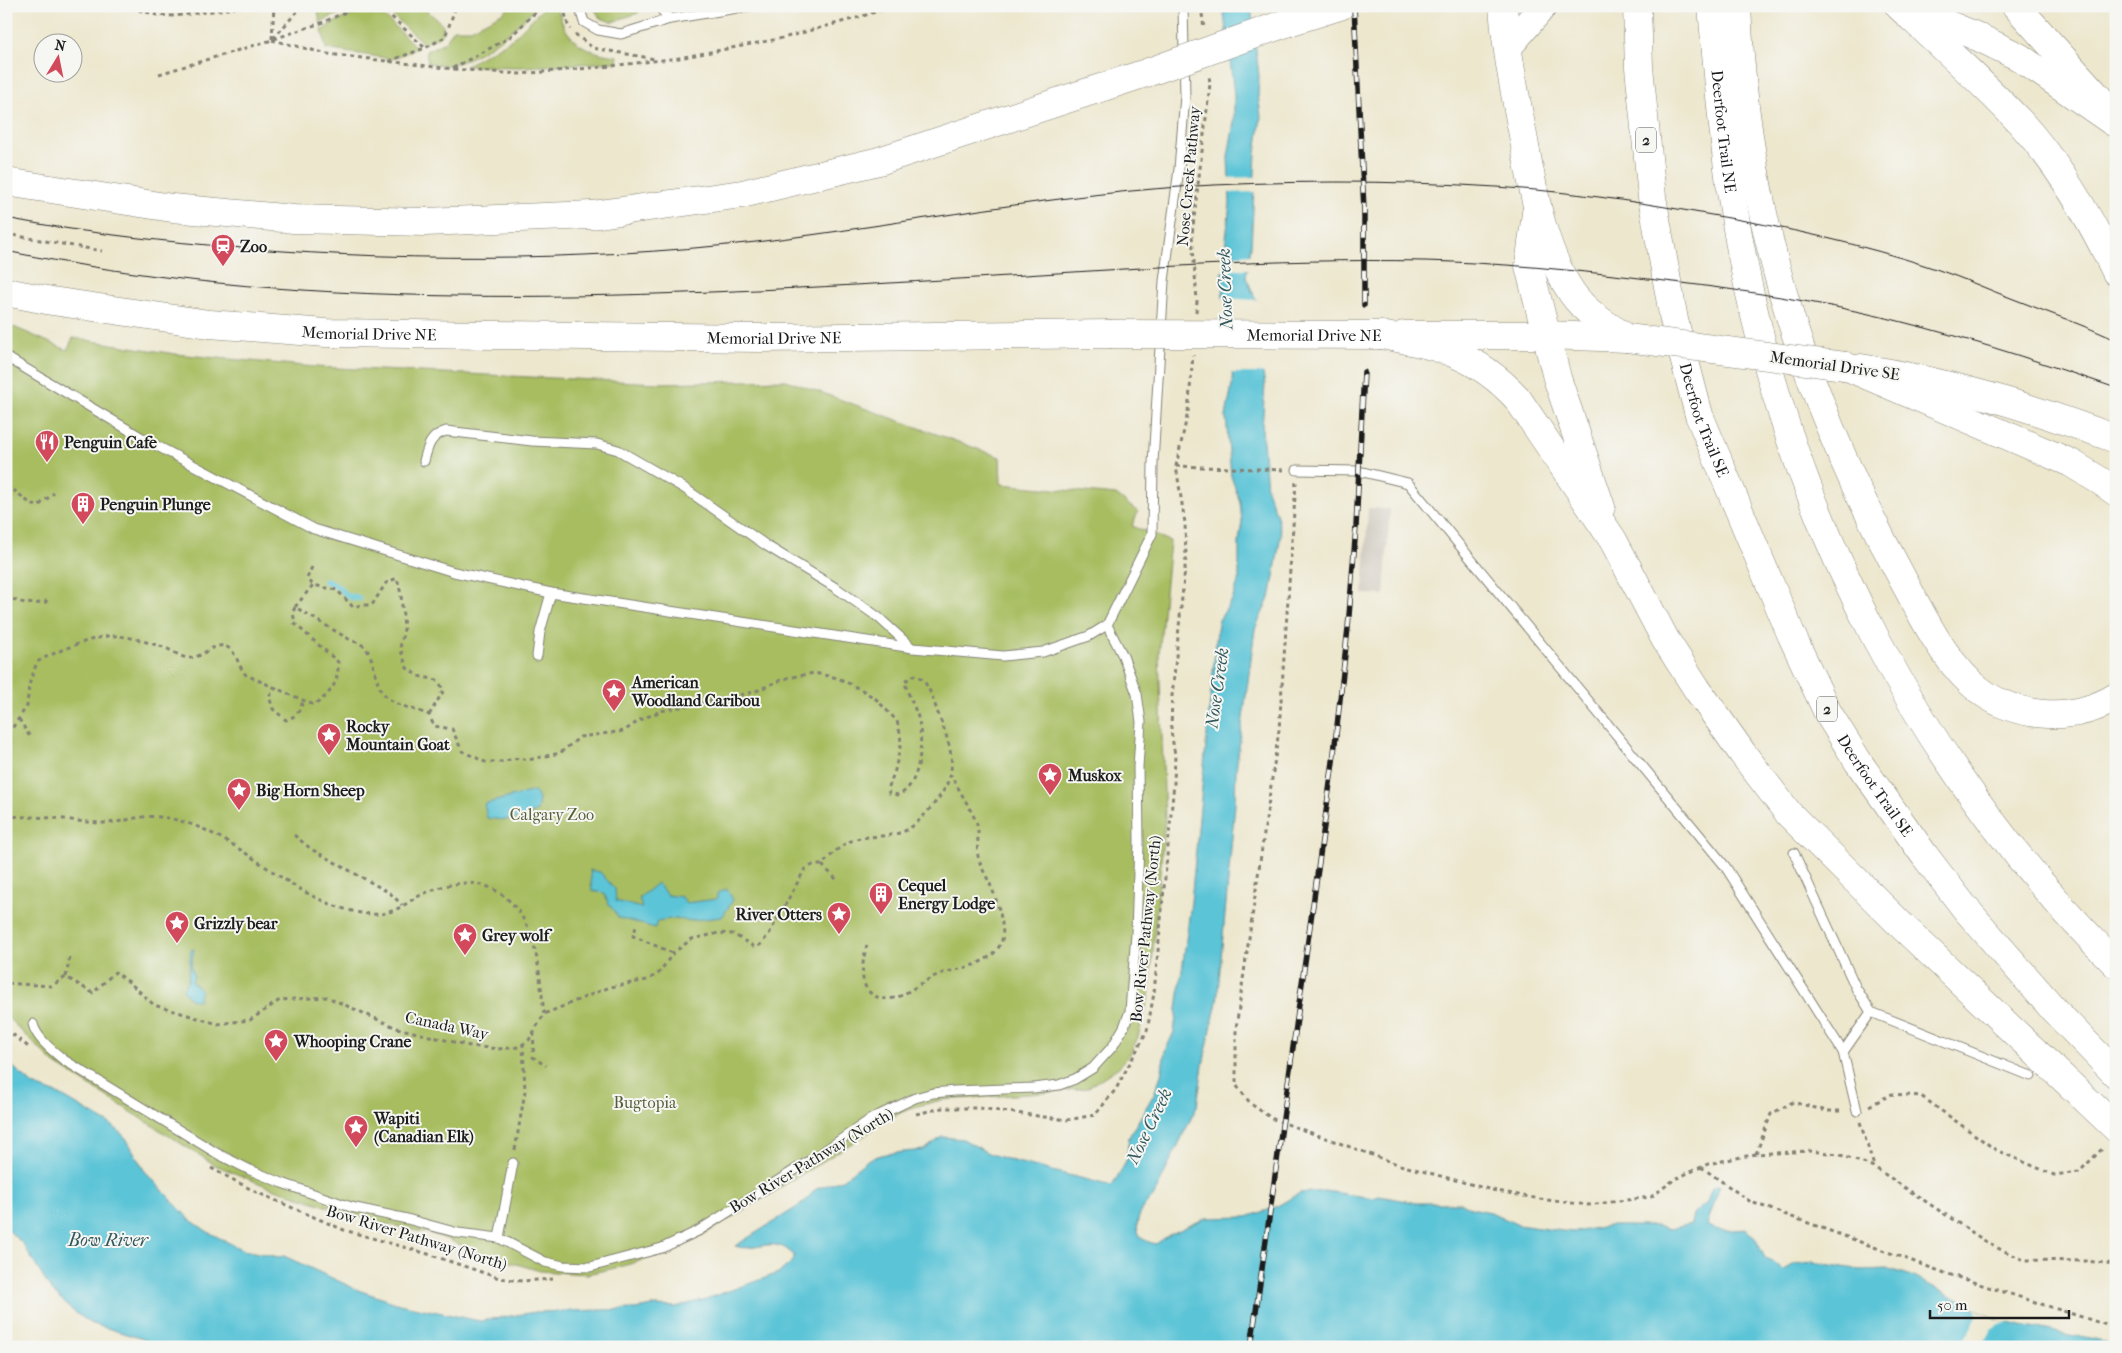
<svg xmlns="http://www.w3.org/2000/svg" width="2122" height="1353" font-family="'IM FELL French Canon',serif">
<rect width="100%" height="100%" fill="#f6f6f2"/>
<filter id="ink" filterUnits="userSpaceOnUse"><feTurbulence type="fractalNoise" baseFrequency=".02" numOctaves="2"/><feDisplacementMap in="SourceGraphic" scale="10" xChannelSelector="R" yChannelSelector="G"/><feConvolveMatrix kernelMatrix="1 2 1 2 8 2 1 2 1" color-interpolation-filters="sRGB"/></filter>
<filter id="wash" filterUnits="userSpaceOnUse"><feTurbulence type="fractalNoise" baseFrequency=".0096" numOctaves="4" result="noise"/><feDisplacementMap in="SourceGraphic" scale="20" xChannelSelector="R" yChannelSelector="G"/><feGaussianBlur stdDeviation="1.12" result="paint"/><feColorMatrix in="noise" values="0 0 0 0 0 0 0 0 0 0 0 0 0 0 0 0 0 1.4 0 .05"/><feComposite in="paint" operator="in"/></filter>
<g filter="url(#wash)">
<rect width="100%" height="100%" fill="#ede7ce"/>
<polygon fill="#c9c3b8" points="1368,508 1390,509 1384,595 1363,594"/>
<g fill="#a7bd61" stroke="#626c3e">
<polygon points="317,6 357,6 320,22"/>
<polygon points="382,6 422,6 443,25 443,32 438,37 424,44"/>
<path d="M 509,6 L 537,6 C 520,26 474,63 447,65 C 441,65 434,64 428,63 L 426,51 L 445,42 L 454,29 L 471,29 L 504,12 Z"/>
<path d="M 545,6 L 556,6 C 557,12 559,10 560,16 C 568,44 592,54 618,56 L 617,62 L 521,67 L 465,66 L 512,39 Z"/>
<polygon points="593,6 641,6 638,13 612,22 600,18"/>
<polygon points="371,7 376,8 417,48 392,59 326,49 322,30 335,22"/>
<polygon points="6,326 16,328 67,350 73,338 175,354 315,367 659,383 786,380 1000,457 1001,484 1116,495 1138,512 1132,526 1170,541 1159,655 1165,818 1149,996 1138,1037 1130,1054 1119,1067 1087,1088 1042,1093 941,1100 914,1107 888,1118 865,1135 708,1232 682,1246 655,1256 620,1267 587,1274 540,1271 486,1255 436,1235 383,1223 329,1207 266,1186 215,1165 54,1063 6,1016"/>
</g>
<g fill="#5bc4d7" stroke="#3c707a">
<path d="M 1223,6 L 1251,6 L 1259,76 L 1258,94 L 1261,117 L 1256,153 L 1251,246 L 1246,277 L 1261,311 L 1262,369 L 1265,384 L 1262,429 L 1267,489 L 1277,516 L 1281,534 L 1271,594 L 1255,629 L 1236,770 L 1235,804 L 1217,1002 L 1203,1065 L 1197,1106 L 1153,1197 C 1136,1212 1127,1239 1156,1244 L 1169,1235 L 1206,1218 L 1247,1217 L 1274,1208 L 1300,1193 L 1325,1191 L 1373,1198 L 1379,1196 L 1417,1203 L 1462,1203 L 1471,1208 L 1491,1212 L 1518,1225 L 1562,1231 L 1575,1232 L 1607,1226 L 1657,1226 L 1670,1229 L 1691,1224 L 1693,1214 L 1706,1204 L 1712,1188 L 1720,1185 L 1707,1225 C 1718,1233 1733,1230 1746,1229 L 1755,1238 L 1765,1258 L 1774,1262 L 1783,1270 L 1794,1264 L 1813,1262 L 1861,1270 L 1889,1269 L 1914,1277 L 1951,1296 L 1966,1301 L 1976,1310 L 1998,1320 L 2104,1342 L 2112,1347 L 157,1347 L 143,1339 L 90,1323 L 72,1310 L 51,1290 L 22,1243 L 6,1228 L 6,1064 L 12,1066 L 33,1085 L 60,1095 L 113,1126 L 126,1138 L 144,1170 L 189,1219 L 208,1232 L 243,1250 L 279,1257 L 284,1256 L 358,1290 L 399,1304 L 480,1321 L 535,1312 L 635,1309 L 653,1306 L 676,1307 L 703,1300 L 779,1273 L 794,1260 L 794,1255 C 790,1252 785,1247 780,1246 C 765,1241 752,1252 735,1246 L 802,1204 L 816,1189 L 842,1180 L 869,1159 L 885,1154 L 924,1150 L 942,1137 L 963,1139 L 988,1153 L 1009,1160 L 1112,1186 L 1126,1162 L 1129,1137 L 1154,1094 L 1161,1075 L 1165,1051 L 1174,1032 L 1191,902 L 1217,630 L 1219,620 L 1232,600 L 1239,579 L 1239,542 L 1242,522 L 1240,502 L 1231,476 L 1226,416 L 1233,380 L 1224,314 L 1222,275 L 1230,203 L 1228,157 L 1234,122 L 1234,94 Z"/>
<path d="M 534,791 L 539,799 L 537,811 C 521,821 505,821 487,818 L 484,804 Z"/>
<polygon points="590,870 600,872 615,889 616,901 642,908 639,898 657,883 667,895 682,897 686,903 717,899 717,893 727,889 733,900 722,917 686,921 677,918 657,921 655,928 619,918 608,903 604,893 592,891"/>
<path d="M 194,949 L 191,967 L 194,976 L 192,982 L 201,990 L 198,1000 C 188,1000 186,996 183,988 L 188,981 L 191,950 Z"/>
</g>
<g fill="#ede7ce">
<polygon points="1257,177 1257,192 1227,193 1227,178"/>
<polygon points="1252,254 1250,269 1220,271 1222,256"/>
<polygon points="1221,298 1259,300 1267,328 1265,373 1229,373"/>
<polygon points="1976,1310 1998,1320 2009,1321 1999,1324 1991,1329 1980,1347 1960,1347 1977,1317"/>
</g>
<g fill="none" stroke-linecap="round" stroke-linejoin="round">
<path stroke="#5bc4d7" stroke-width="5.5" d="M 325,581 C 341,584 344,597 353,598 L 354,596 L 359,599"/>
</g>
</g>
<g filter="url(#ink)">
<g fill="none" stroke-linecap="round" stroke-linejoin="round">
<defs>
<g id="service">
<polyline points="579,6 584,22 598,30 621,34 670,19 750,6"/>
<polyline points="658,6 670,19"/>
<polyline points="6,357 144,439 314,529 454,572 551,593 913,648 1003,656 1043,652 1089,636 1107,625 1152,534 1153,463 1164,281 1179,169 1185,96 1183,6"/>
<path d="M 424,461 C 428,446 430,436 446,431 L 532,441 L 597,444 L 618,450 L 684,488 L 767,546 L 836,588 L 878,617 L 912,648"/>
<polyline points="1297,470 1359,471 1408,483 1725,866 1843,1052"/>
<polyline points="537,656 540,632 551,593"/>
<polyline points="1794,853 1856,988 1871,1012"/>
<path d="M 33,1024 C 36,1038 53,1051 64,1060 L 218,1154 L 250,1170 L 282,1183 L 351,1207 L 407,1219 L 458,1233 L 499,1238 L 545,1262 L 563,1266 L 590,1267 L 662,1248 L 698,1231 L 814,1158 L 871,1119 L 915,1098 L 933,1093 L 955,1091 L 1033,1088 L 1059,1085 L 1075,1079 L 1093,1068 L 1113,1046 L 1124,1027 L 1130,1011 L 1136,934 L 1139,842 L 1138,767 L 1141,722 L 1137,694 L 1123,656 L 1107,625"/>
<polyline points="1857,1111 1843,1052 1871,1012 2031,1076"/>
<polyline points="499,1238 513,1163"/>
</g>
<g id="primary">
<polyline points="1903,6 1978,37 2019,57 2113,122"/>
<path d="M 1861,368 C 1949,381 2032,408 2116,439"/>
</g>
<g id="trunk">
<polyline points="1289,22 1340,6"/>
<polyline points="6,182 172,208 294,219 425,222 592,215 742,194 879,161 1149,72"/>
<path id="s1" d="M 6,292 L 52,301 L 209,324 L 326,333 L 761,338 L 1109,334"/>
<polyline points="1404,335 1546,335 1627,338"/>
</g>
<g id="motorway">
<path d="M 1503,6 C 1506,48 1514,89 1522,130 C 1532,183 1541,248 1572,293 C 1586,313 1606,325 1627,338"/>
<path id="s2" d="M 1637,6 L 1639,67 L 1652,197 L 1674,320 L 1699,415 L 1791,634 L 1828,713 L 1859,763 L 1925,856 L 1965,908 L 2055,1011 L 2116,1074"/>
<path id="s3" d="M 1712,6 C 1719,90 1726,174 1742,256 C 1794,523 1922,772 2116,964"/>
<path d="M 1737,6 C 1740,75 1748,145 1763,213 C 1790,340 1839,462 1901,576 C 1921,613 1940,654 1971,683 C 2010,719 2071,724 2116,697"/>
<path d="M 1899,6 C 1940,44 1982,82 2020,122 C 2059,165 2091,219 2116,272"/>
<polyline points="2016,6 2116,117"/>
<polyline points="1289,22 1312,6"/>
<polyline points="1508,47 1543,6"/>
<polyline points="1536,213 1529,266 1557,378 1601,507"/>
<path d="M 1381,335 C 1438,346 1475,353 1517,398 L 1613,540 L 1665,639 L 1697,689 L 1743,754 L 1789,814 L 1902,926 L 2116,1128"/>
<polyline points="1845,366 2071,463 2102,482 2116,492"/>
</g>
</defs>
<use href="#service" stroke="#848275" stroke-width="11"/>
<use href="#primary" stroke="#848275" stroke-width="29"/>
<use href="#trunk" stroke="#848275" stroke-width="29"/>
<use href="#motorway" stroke="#848275" stroke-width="29"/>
<g stroke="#848275" stroke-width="3" stroke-dasharray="4 4" stroke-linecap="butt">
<polyline points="123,6 157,15 175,16 235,8"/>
<polyline points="380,6 425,48"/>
<polyline points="563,6 568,25 571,29"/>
<polyline points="1201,6 1204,29"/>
<polyline points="575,34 593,48 655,59"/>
<polyline points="272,39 274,6"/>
<polyline points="274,39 321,23 359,6"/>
<polyline points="272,40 328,54 453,69 519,74 602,67 679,58 783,38 860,17 893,6"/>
<polyline points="389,61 425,48 445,37 456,6"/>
<polyline points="453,68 509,38 542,6"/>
<polyline points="159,74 272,40 302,6"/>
<polyline points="6,234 102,251"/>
<polyline points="1196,312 1197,301 1192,235 1210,84 1209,75"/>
<polyline points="1176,466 1285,470"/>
<polyline points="1296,482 1279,730 1236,1028 1236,1085 1251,1104 1273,1119 1400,1165 1492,1190 1540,1199 1588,1205 1651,1197 1675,1179 1708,1164 1756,1154 1810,1151 1838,1154 1874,1167 1991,1245 2024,1260 2085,1261 2116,1264"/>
<path d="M 6,486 C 18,490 26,504 38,506 L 54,493"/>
<polyline points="312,567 307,578 313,585"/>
<path d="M 6,595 C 20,604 31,605 46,602 L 47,596"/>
<polyline points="295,607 313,585 337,590 353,607 361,605 372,605 386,583 397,578 401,594 404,629 400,648 407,668 418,676 437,680 444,690 429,715"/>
<path d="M 277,687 L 269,696 L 273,709 L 286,720 C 297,716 300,711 303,701"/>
<polyline points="19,719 30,737"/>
<path d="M 6,730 L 11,730 L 27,706 L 29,685 L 37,662 C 52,653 90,638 108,636 C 126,635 143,641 160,646 C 169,648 179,657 188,658 C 202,659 214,641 227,647 C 237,652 238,667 246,675 L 314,705 C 331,694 339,682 338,662 L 295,624 L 293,612 L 295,607 L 352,641 C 378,645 370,677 384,694 C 394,707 415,708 429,715 L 434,726 L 452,729 L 462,751 L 485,762 L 500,762 L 519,758 L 528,760 L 560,753 L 580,737 L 624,731 L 640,720 L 661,711 L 754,692 L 783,679 L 814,673 L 838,678 L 862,690 L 876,699 L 897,721 L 900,733 L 901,743 L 895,770 L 888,789 L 889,793 L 898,795 C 921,786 923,742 919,721 C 916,708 907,695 905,681 L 915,675 C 929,679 934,704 939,716 C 956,759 959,778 926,813 C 918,822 910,830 899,833 C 890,836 878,836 869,837 C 847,838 836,850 822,865 L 813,865 L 805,869 L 769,934 L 760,945 L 753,946 L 733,934 L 719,933 L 692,939 L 673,953 L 659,973 L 647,980 L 610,987 L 544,1014 L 529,1040 L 519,1047 L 498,1049 L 470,1046 L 397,1028 L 327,997 L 280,1000 L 250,1020 L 218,1024 L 154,1005 L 129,982 L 115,972 L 93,993 L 66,977 L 51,986 L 6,983"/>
<path d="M 6,816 C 21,817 37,817 52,818 C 69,819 86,823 104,823 C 117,823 129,819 141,817 C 159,815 176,819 193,825 C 250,846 292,897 352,911 C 363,914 379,916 389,912 C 400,909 409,901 419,896 C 443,884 474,876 498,892 C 538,917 539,972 544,1014"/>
<polyline points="294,835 311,849 390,893 402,905"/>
<polyline points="822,865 839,882"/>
<polyline points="636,927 633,936 673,953"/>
<path d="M 867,945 C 862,963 856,991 880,998 C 885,999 893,999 898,997 C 911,991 922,982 935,976 C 944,972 955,970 964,968 C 978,964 995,957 1001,943 C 1007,929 996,898 990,884 C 986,875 980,866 978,856 C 976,843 981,831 975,819 C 968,804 959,790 951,775"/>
<polyline points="66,977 70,955"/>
<polyline points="6,1029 31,1049"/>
<polyline points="534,1032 533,1057 546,1066"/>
<polyline points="1869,1106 1892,1094 1921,1096 1996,1150 2054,1175 2079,1172 2104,1147"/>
<polyline points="916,1114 942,1108 979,1108 1067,1120 1095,1115 1116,1089 1147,1031 1154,993 1174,783 1175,755 1171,731 1172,696 1186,558 1185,523 1176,466 1188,412 1193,355"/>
<polyline points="1860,1122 1874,1166"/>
<polyline points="515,1150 525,1091 523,1044"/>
<polyline points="1756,1154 1771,1114 1793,1102 1827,1111 1843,1111"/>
<polyline points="1701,1167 1751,1202 1945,1273 2116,1328"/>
<polyline points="211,1168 256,1192 344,1230 428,1254 499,1278 522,1281 553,1279"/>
</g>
<use href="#service" stroke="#fff" stroke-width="9"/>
<use href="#primary" stroke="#fff" stroke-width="28"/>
<use href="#trunk" stroke="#fff" stroke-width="28"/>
<use href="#motorway" stroke="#fff" stroke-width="28"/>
<g stroke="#1c1c1c" stroke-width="1">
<path d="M 6,218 C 73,231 141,239 208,245 C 390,262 574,262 756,242 C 908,224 1060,192 1214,185 C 1321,180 1429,181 1536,190 C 1593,195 1650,204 1706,214 C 1784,227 1862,244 1936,269 C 1963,278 1989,290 2016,300 C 2049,313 2084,325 2116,340"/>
<path d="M 6,251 C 325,317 653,297 976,278 C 1125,269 1275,258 1425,261 C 1500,263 1574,270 1648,279 C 1719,287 1790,297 1860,312 C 1947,331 2032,359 2116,388"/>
</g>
<defs>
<g id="rail">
<polyline points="1354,6 1364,210 1364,305"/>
<polyline points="1251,1347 1333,762 1348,628 1356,527 1364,372"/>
</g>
</defs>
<use href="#rail" stroke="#1c1c1c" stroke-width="5.5"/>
<use href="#rail" stroke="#f6f6f2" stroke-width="4" stroke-dasharray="11" stroke-linecap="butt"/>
<defs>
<g id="trunk-bridge">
<polyline points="1149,72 1289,22"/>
<path id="s4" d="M 1109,334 L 1381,335"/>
<polyline points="1627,338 1845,366"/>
</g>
</defs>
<use href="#trunk-bridge" stroke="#848275" stroke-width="29" stroke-linecap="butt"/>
<use href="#trunk-bridge" stroke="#fff" stroke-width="28"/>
</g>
</g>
<defs>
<symbol id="station-pin" viewBox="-11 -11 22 30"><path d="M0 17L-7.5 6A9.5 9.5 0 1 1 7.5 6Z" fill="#d1495b" stroke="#f6f6f2"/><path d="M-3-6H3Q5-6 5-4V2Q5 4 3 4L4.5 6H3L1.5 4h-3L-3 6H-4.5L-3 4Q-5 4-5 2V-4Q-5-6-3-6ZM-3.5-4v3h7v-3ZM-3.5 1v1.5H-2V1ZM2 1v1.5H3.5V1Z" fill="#fff"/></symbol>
<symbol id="restaurant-pin" viewBox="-11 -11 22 30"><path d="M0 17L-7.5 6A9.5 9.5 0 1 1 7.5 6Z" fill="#d1495b" stroke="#f6f6f2"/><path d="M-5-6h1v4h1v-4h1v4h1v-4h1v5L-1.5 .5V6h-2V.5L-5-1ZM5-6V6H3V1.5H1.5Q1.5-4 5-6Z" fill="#fff"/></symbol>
<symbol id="building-pin" viewBox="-11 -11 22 30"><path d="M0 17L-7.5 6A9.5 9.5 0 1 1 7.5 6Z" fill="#d1495b" stroke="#f6f6f2"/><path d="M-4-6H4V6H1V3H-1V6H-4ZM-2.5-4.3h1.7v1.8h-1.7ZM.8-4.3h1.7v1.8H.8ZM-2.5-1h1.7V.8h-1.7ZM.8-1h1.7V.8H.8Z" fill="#fff"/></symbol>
<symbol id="sight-pin" viewBox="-11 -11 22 30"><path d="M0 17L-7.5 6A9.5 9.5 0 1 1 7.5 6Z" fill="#d1495b" stroke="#f6f6f2"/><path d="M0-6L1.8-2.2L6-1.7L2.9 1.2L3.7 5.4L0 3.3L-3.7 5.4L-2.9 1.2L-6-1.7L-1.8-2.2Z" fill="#fff"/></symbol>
</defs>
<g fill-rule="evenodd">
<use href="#station-pin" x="209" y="232" width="28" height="38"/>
<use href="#restaurant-pin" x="33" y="428" width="28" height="38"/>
<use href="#building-pin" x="69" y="490" width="28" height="38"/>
<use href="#sight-pin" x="600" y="677" width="28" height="38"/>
<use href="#sight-pin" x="315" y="721" width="28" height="38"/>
<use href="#sight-pin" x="1036" y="761" width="28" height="38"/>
<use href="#sight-pin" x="225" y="776" width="28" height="38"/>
<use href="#building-pin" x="867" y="880" width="28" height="38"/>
<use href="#sight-pin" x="825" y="900" width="28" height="38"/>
<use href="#sight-pin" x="163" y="909" width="28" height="38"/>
<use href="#sight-pin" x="451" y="921" width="28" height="38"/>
<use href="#sight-pin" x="262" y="1027" width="28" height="38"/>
<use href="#sight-pin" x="342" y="1113" width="28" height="38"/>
</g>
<g text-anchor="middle" stroke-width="4" stroke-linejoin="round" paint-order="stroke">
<g fill="#f6f6f2" stroke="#5d5d5c" stroke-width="1">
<rect x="1636" y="127.5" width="20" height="25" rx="4"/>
<rect x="1817" y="696.5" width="20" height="25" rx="4"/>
</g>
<g font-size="15" font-weight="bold" fill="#1c1c1c">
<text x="1646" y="145">2</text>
<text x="1827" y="714">2</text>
</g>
<g font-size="16" fill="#1c1c1c" stroke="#f6f6f2">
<text dy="6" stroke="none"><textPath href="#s3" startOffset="126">Deerfoot Trail NE</textPath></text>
<text transform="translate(1188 176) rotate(-85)" y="6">Nose Creek Pathway</text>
<text dy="6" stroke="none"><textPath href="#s1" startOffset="366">Memorial Drive NE</textPath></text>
<text dy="6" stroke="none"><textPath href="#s4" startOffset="205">Memorial Drive NE</textPath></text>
<text dy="6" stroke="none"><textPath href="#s1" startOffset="771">Memorial Drive NE</textPath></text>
<text transform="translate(1835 365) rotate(8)" y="6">Memorial Drive SE</text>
<text dy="6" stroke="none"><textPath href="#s2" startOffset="421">Deerfoot Trail SE</textPath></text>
<text dy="6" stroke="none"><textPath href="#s2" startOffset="826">Deerfoot Trail SE</textPath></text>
<text transform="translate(1145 929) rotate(-84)" y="6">Bow River Pathway (North)</text>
<text transform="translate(447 1025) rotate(12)" y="6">Canada Way</text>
<text transform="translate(811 1160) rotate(-31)" y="6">Bow River Pathway (North)</text>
<text transform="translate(417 1237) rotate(17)" y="6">Bow River Pathway (North)</text>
</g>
<g font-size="16" font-weight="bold" fill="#1c1c1c" stroke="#f6f6f2" text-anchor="start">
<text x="240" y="252">Zoo</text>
<text x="64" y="448">Penguin Cafe</text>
<text x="100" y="510">Penguin Plunge</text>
<text x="632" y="688">American<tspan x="632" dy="18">Woodland Caribou</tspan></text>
<text x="346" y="732">Rocky<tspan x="346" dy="18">Mountain Goat</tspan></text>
<text x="1068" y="781">Muskox</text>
<text x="256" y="796">Big Horn Sheep</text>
<text x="898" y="891">Cequel<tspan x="898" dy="18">Energy Lodge</tspan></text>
<text x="822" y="920" text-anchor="end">River Otters</text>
<text x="194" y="929">Grizzly bear</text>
<text x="482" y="941">Grey wolf</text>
<text x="294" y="1047">Whooping Crane</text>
<text x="374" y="1124">Wapiti<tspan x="374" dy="18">(Canadian Elk)</tspan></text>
</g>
<g font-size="16" fill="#545c38" stroke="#f6f6f2">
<text x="552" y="820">Calgary Zoo</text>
<text x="645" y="1108">Bugtopia</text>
</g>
<g font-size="18" font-style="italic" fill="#32575d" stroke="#f6f6f2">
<text transform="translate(1225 289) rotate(-92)" y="6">Nose Creek</text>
<text transform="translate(1217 688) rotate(-82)" y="6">Nose Creek</text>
<text transform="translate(1149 1126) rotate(-64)" y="6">Nose Creek</text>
<text x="108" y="1246">Bow River</text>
</g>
</g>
<rect width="2122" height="1353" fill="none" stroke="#f6f6f2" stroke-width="25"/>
<g transform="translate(58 58) rotate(10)"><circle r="24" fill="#f6f6f2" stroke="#9f9f9c"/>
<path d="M0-4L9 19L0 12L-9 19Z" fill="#d1495b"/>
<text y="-8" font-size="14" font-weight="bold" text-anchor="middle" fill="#1c1c1c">N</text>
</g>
<path d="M1930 1310v8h139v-8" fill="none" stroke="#1c1c1c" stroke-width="2.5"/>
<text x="1937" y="1310" font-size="15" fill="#1c1c1c" stroke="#f6f6f2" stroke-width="4" paint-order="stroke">50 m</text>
</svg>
